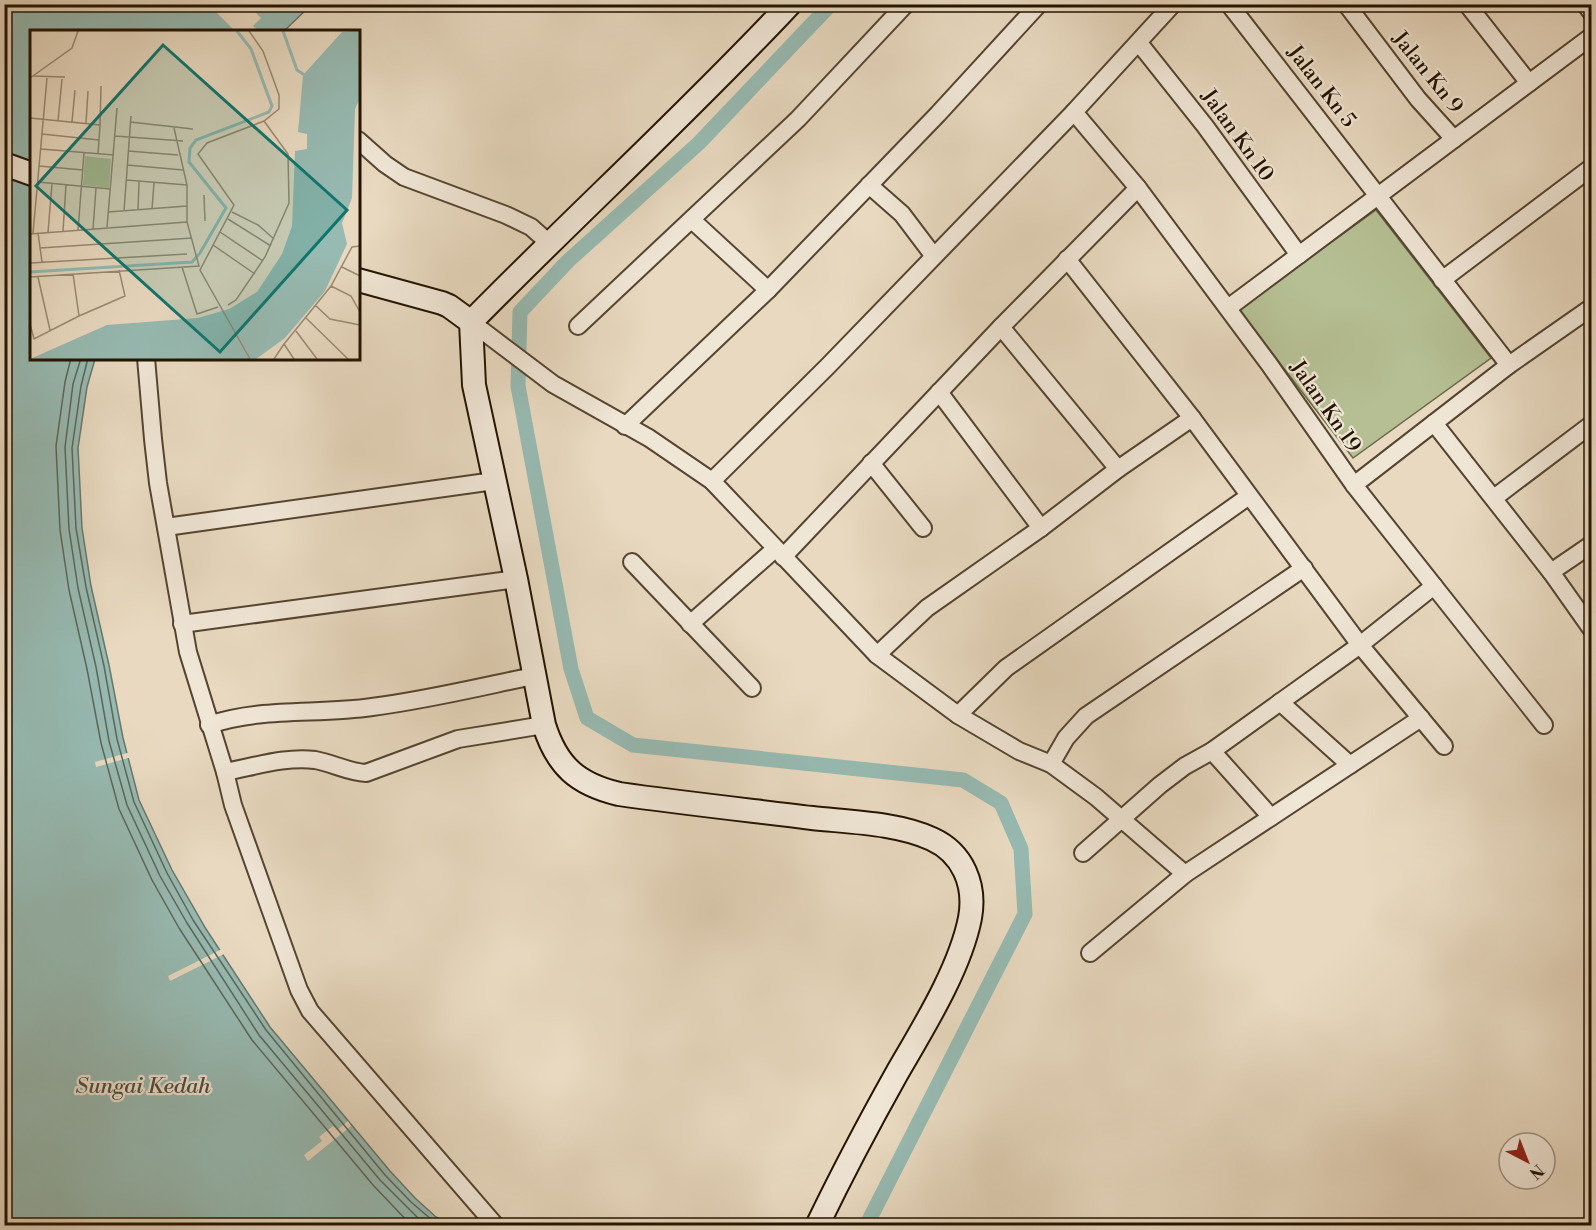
<svg xmlns="http://www.w3.org/2000/svg" width="1596" height="1230" font-family="'Libre Bodoni',serif">
<rect width="100%" height="100%" fill="#e8d9c0"/>
<filter id="stains"><feTurbulence type="fractalNoise" baseFrequency=".00333" numOctaves="4"/><feColorMatrix values="0 0 0 0 .2 0 0 0 0 .09 0 0 0 0 .02 0 0 0 .5 -.17"/></filter>
<radialGradient id="worn" r=".72"><stop offset=".6" stop-color="#630" stop-opacity="0"/><stop offset="1" stop-color="#630" stop-opacity=".3"/></radialGradient>
<polygon fill="#b5bf93" stroke="#6c694a" stroke-width="1.5" points="1376,210 1491,358 1353,458 1238,309"/>
<polygon fill="#97bab2" stroke="#69776b" stroke-width="1.5" points="5,5 311,5 284,31 32,32 32,358 95,359 87,387 78,448 82,528 91,586 109,665 123,738 139,800 172,870 206,929 270,1027 390,1171 415,1198 436,1217 450,1225 5,1226"/>
<g fill="#e8d9c0">
<polygon points="226,4 248,5 261,18 253,26 258,31 250,29 248,31 235,31 217,13"/>
<polygon points="131,752 132,757 96,767 95,762"/>
<polygon points="222,949 226,953 170,981 168,976"/>
<polygon points="348,1121 351,1126 308,1161 304,1155 322,1141 319,1137 333,1126 337,1130"/>
</g>
<g fill="none" stroke-linecap="round" stroke-linejoin="round">
<g stroke="#5d6659" stroke-width="1.5">
<polyline points="71,358 65,382 56,446 60,530 69,590 87,669 101,743 119,809 152,880 179,928 252,1040 373,1185 412,1226"/>
<polyline points="81,358 73,384 65,447 69,529 78,588 96,667 109,741 127,805 160,876 187,923 259,1035 380,1180 426,1226"/>
<polyline points="88,358 81,386 72,448 76,528 86,587 104,666 117,739 134,802 167,873 193,920 266,1030 385,1175 411,1202 439,1226"/>
</g>
<polyline stroke="#97bab2" stroke-width="15" points="831,4 699,143 568,261 520,312 518,386 571,669 587,718 633,745 963,780 1001,803 1021,849 1025,914 866,1226"/>
<defs>
<g id="street">
<polyline points="1229,4 1509,365"/>
<polyline points="1346,4 1418,99 1454,139"/>
<polyline points="1467,4 1529,83"/>
<polyline points="1585,4 1592,13"/>
<polyline points="1139,43 1205,126 1299,255"/>
<polyline points="1074,112 1138,188 1269,364 1354,485 1544,725"/>
<polyline points="358,140 385,164 404,177 506,215 531,227 549,243"/>
<polyline points="869,185 902,214 933,255"/>
<polyline points="692,220 768,290"/>
<polyline points="1067,259 1192,418 1360,645 1444,746"/>
<polyline points="1442,280 1592,167"/>
<polyline points="1228,308 1592,36"/>
<polyline points="471,322 553,384 649,438 712,481 877,655 958,715 1019,751 1051,764 1096,797 1185,874"/>
<polyline points="578,326 798,119 906,4"/>
<polyline points="1001,327 1118,469"/>
<polyline points="146,358 153,439 158,483 188,652 225,772 233,805 299,990 310,1011 496,1226"/>
<polyline points="939,392 1041,528"/>
<polyline points="1434,423 1551,572 1592,544"/>
<polyline points="625,426 768,290 938,114 1039,4"/>
<polyline points="871,463 923,528"/>
<polyline points="712,481 827,367 1074,112 1173,4"/>
<polyline points="1354,485 1509,365 1592,307"/>
<polyline points="1494,498 1592,424"/>
<polyline points="166,527 494,481"/>
<polyline points="783,557 1001,327 1138,188"/>
<polyline points="632,562 752,688"/>
<polyline points="1551,572 1592,630"/>
<polyline points="182,624 516,579"/>
<polyline points="690,624 775,549"/>
<polyline points="877,655 927,608 1041,528 1118,469 1192,418"/>
<polyline points="1280,702 1350,765"/>
<polyline points="958,715 1006,668 1249,496"/>
<path d="M 209,725 C 262,707 318,715 372,707 C 427,700 480,687 533,676"/>
<polyline points="1212,751 1271,817"/>
<polyline points="1051,764 1066,738 1086,716 1304,568"/>
<path d="M 225,772 C 253,767 286,756 315,760 C 332,763 348,772 366,773 L 458,739 L 544,725"/>
<polyline points="1083,853 1160,785 1185,766 1212,751 1360,645 1434,586"/>
<polyline points="1090,953 1185,874 1421,718"/>
</g>
<g id="secondary">
<polyline points="4,164 32,174"/>
<path d="M 358,280 L 442,303 L 449,306 L 471,322 L 474,385 L 516,579 L 544,725 C 557,766 577,784 619,794 C 683,803 747,810 812,818 C 849,822 898,823 932,839 C 963,853 976,885 970,918 C 960,969 923,1028 897,1073 C 869,1123 842,1174 817,1226"/>
<path d="M 471,322 C 576,215 687,114 790,4"/>
</g>
</defs>
<use href="#street" stroke="#544430" stroke-width="20"/>
<use href="#secondary" stroke="#231300" stroke-width="26"/>
<use href="#street" stroke="#f0e6d6" stroke-width="16"/>
<use href="#secondary" stroke="#f0e6d6" stroke-width="22"/>
</g>
<g text-anchor="middle" stroke-width="4.5" stroke-linejoin="round" paint-order="stroke">
<g font-size="21" fill="#231300" stroke="#f0e6d6">
<text transform="translate(1428 72) rotate(51)" y="7">Jalan Kn 9</text>
<text transform="translate(1322 86) rotate(52)" y="7">Jalan Kn 5</text>
<text transform="translate(1238 135) rotate(54)" y="7">Jalan Kn 10</text>
<text transform="translate(1326 406) rotate(55)" y="7">Jalan Kn 19</text>
</g>
<g font-size="22" font-style="italic" fill="#4c4d3e" stroke="#f0e6d6">
<text x="143" y="1093">Sungai Kedah</text>
</g>
</g>
<g transform="translate(30 30)">
<rect width="330" height="330" fill="#e8d9c0"/>
<path d="M 55,126 L 81,129 L 79,158 L 53,155 Z" fill="#b5bf93"/>
<path d="M 330,1 L 330,68 L 325,79 L 322,168 L 312,193 L 317,214 L 295,261 L 255,308 L 226,329 L 0,329 L 77,295 L 168,288 L 199,279 L 227,262 L 252,224 L 262,196 L 265,121 L 277,119 L 277,104 L 268,102 L 273,45 L 312,2 Z" fill="#97bab2"/>
<path fill="none" stroke="#97bab2" stroke-width="3" d="M 253,1 L 267,40 L 276,46M 0,242 L 162,232 L 170,223 L 196,178 L 159,132 L 160,118 L 166,110 L 239,82 L 242,76 L 221,19 L 207,1"/>
<path fill="none" stroke="#998a73" stroke-width="1.5" d="M 219,1 L 233,21 L 249,65 L 249,79 L 234,91 L 177,113 L 168,124 L 204,175 L 170,240 L 220,329M 3,46 L 35,47M 0,48 L 42,18 L 48,1M 0,88 L 70,95 L 68,124M 28,91 L 32,49M 42,92 L 45,60M 100,92 L 163,99M 56,93 L 58,61M 70,95 L 71,56M 12,104 L 69,110M 85,106 L 153,111M 11,119 L 84,125M 98,121 L 148,125M 97,135 L 153,140M 9,136 L 53,140M 96,150 L 157,155M 8,152 L 80,159M 174,165 L 175,191M 122,179 L 124,153M 108,180 L 109,152M 94,181 L 101,86M 78,182 L 157,176M 202,182 L 228,195 L 244,209M 198,189 L 241,216M 77,197 L 87,78M 63,199 L 66,158M 48,200 L 54,123M 33,201 L 36,155M 18,202 L 22,154M 190,202 L 233,231M 3,203 L 17,48M 8,203 L 12,232M 0,204 L 157,192M 183,215 L 225,244M 10,218 L 162,208M 0,233 L 157,224M 152,237 L 167,284 L 188,277M 312,237 L 330,246M 0,247 L 169,236 L 157,192 L 157,155 L 144,98M 8,247 L 20,300M 301,256 L 321,266 L 330,282M 198,275 L 206,270 L 235,227 L 259,173 L 258,124 L 234,91M 285,275 L 300,289 L 330,295M 49,286 L 95,266 L 89,240M 276,288 L 318,329M 0,294 L 4,309 L 49,286 L 43,244M 266,301 L 287,329M 244,329 L 254,314M 264,329 L 254,314 L 301,256 L 322,217 L 330,216"/>
<path fill="#0f766e" fill-opacity="0.15" stroke="#0f766e" stroke-width="3" d="M 133,15 L 317,180 L 190,322 L 6,156 Z"/>
<rect width="330" height="330" fill="none" stroke="#231300" stroke-width="3"/>
</g>
<rect width="1596" height="1230" fill="none" stroke="#e8d9c0" stroke-width="24"/>
<rect x="6" y="6" width="1584" height="1218" fill="none" stroke="#231300" stroke-width="3"/>
<rect x="12" y="12" width="1572" height="1206" fill="none" stroke="#231300" stroke-width="1.5"/>
<g transform="translate(1527 1161) rotate(138)"><circle r="28" fill="#f0e6d6" stroke="#9e9280" stroke-width="1.5"/>
<path d="M0-4.5L10 22L0 15L-10 22Z" fill="#8f2418"/>
<text y="-9" font-size="16" font-weight="bold" text-anchor="middle" fill="#231300">N</text>
</g>
<rect width="100%" height="100%" filter="url(#stains)"/>
<rect width="100%" height="100%" fill="url(#worn)"/>
</svg>
